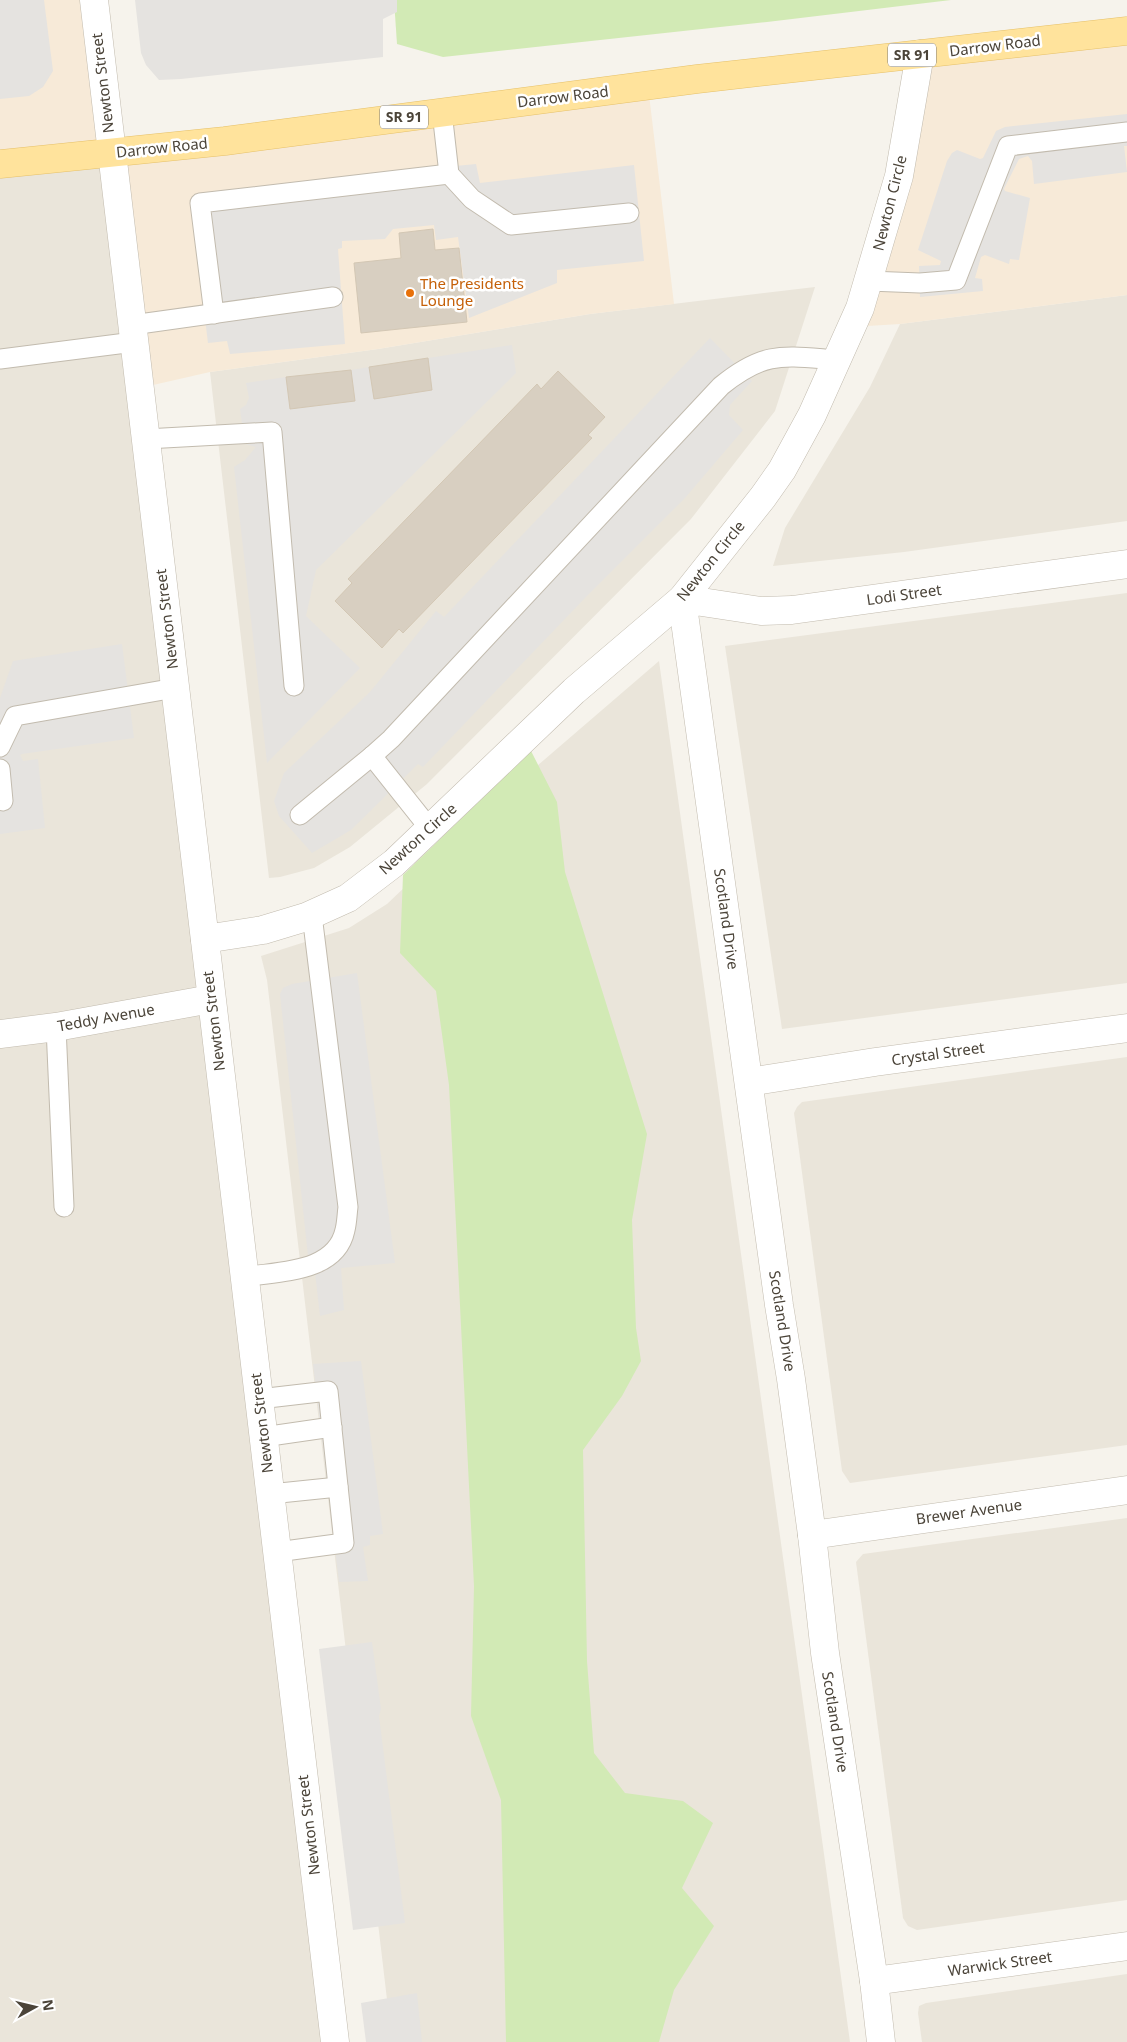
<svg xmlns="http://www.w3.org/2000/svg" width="1127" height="2042" font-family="'Noto Sans',sans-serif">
<rect width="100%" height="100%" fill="#f6f3ec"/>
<g fill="#eae5da">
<polygon points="112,154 335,2042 0,2042 0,164"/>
<polygon points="815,287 775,411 691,519 427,784 350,847 314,868 280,877 269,878 210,372 378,349 590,314"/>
<polygon points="1127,295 1127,521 904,552 773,566 785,528 870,387 900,324"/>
<polygon points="1127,593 1127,983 782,1029 725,646"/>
<polygon points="659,661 850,2042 392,2042 267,980 261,956 349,928 387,904 487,809"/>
<polygon points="1127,1057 1127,1445 850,1483 842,1471 794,1113 797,1107 802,1102"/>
<polygon points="1127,1518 1127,1900 917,1930 908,1926 903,1918 856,1562 863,1554"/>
<polygon points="1127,1974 1127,2042 922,2042 918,2013 919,2006 926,2003"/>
</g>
<g fill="#f7ead8">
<polygon points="0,0 94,0 112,153 648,86 674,304 590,314 378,349 210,372 140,388 112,154 0,164"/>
<polygon points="1127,31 1127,295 900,324 851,327 920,54"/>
</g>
<g fill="#d2eab5">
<polygon points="394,0 951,0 767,22 443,57 397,44"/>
<polygon points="531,751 557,802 565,872 647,1134 632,1220 636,1328 641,1361 622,1396 583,1450 587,1661 594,1753 625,1793 683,1801 713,1823 682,1888 714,1926 674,1990 659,2042 506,2042 501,1800 471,1716 474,1586 449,1085 436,991 400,953 403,875"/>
</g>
<g fill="#e5e3e0">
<polygon points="0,0 44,0 53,71 43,87 29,96 0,99"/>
<polygon points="135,0 397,0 397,12 383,19 383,57 181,79 159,80 146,65 141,53"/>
<polygon points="1127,114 1127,146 1124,146 1127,172 1034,184 1032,161 1028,156 1019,159 1004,189 1005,191 1030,198 1019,260 1010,259 1009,264 985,255 981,257 975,278 982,279 983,291 920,297 919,266 940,265 941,261 918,250 947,161 952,153 957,150 980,159 983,158 996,131 1005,127"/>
<polygon points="476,164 480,183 634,165 644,261 557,270 557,283 469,318 458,237 436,240 434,225 393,229 385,239 342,241 342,248 338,249 345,344 230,354 227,341 208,343 191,205 343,177"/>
<polygon points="710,338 752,381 730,405 729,415 743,430 685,498 585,598 423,767 418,764 351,830 312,853 279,816 274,801 284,773 370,692 436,611 444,617"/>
<polygon points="512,345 516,373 316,570 306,616 360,668 267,763 234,467 245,460 256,447 245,444 240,409 246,405 249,398 246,383 286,377 291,409 355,401 351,370 369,367 374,399 432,390 428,358"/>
<polygon points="122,644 134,738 22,754 20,755 23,761 38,759 45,828 0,834 0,698 13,661"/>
<polygon points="357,973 395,1263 341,1268 344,1310 320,1316 313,1255 308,1256 280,994 283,988 292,984"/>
<polygon points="361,1361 383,1534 370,1536 370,1545 363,1547 368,1581 339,1582 313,1364"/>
<polygon points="372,1642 381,1709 379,1716 405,1923 353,1930 319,1649"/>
<polygon points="417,1993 422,2042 366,2042 361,2003"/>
</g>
<g fill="#d8cfc1" stroke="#d3c7b4">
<polygon points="433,229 435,250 459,248 467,322 361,333 354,263 401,258 399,233"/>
<polygon points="428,358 432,390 374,399 369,367"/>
<polygon points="351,370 355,401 290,409 286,377"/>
<polygon points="558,371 605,417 588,435 592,438 403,633 399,629 382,648 335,601 352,583 348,579 537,384 541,389"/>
</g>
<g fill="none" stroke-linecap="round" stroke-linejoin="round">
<defs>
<g id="service">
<polyline points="442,112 449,174 472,199 511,225 629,213"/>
<polyline points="869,281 920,283 956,280 1008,146 1127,132"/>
<polyline points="214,314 200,203 449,174"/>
<polyline points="132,325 333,297"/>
<polyline points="0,359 134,342"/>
<polyline points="146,439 272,432 294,686"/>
<polyline points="0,747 15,716 175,688"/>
<polyline points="372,756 430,829"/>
<polyline points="0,769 3,801"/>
<path d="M 300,815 L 372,756 L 391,739 L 721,386 C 765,350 784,356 837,360"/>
<polyline points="56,1027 64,1207"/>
<path d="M 245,1277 C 279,1271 336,1273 345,1230 C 347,1222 347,1214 348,1207 L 312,915"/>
<polyline points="259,1399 328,1391 344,1543 277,1552"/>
<polyline points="263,1437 332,1427"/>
<polyline points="270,1494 338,1487"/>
</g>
<g id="minor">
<polyline points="205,939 263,930 306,917 348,898 394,863 574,691 682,599 763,497 782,470 812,415 860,308 899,176 920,54"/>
<polyline points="0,1034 56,1027 211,999"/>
<polyline points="749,1082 875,1062 1127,1028"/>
<polyline points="812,1535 1127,1490"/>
<polyline points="874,1981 1127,1946"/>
<polyline points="881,2042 874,1981 825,1653 812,1535 791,1379 779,1305 682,599 761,611 792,610 1127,564"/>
</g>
<polyline id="tertiary" points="94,0 335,2042"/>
<polyline id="primary" points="0,164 225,141 697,79 1127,31"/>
</defs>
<use href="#service" stroke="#c2bbae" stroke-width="21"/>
<use href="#minor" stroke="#c2bbae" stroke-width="29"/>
<use href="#tertiary" stroke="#c2bbae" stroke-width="29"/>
<use href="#primary" stroke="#e6c16a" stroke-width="29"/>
<use href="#service" stroke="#fff" stroke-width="19"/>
<use href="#minor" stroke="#fff" stroke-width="28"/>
<use href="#tertiary" stroke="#fff" stroke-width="28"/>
<use href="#primary" stroke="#ffe39c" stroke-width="28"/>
</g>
<circle fill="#e8710a" stroke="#fff" stroke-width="2" cx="410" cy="293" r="5"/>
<g text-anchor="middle" stroke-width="5" stroke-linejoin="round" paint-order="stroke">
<g fill="#fff" stroke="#817c74" stroke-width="1">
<rect x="888" y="43.5" width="48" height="23" rx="4"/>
<rect x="380" y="105.5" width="48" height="23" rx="4"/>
</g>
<g font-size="14" font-weight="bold" fill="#4b4439">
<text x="912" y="60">SR 91</text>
<text x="404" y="122">SR 91</text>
</g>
<g font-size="15" fill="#4b4439" stroke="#fff">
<text transform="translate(995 46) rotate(-7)" y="5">Darrow Road</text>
<text transform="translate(103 83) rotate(-97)" y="5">Newton Street</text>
<text transform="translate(563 97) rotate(-7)" y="5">Darrow Road</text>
<text transform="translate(162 148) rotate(-6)" y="5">Darrow Road</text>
<text transform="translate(890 203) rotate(-76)" y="5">Newton Circle</text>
<text transform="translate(711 561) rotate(-51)" y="5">Newton Circle</text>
<text transform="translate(904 595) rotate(-8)" y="5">Lodi Street</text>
<text transform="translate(167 619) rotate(-97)" y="5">Newton Street</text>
<text transform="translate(418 839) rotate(-42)" y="5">Newton Circle</text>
<text transform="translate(726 919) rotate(82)" y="5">Scotland Drive</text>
<text transform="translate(106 1018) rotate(-10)" y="5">Teddy Avenue</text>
<text transform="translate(214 1021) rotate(-97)" y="5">Newton Street</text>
<text transform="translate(938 1054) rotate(-8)" y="5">Crystal Street</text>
<text transform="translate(782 1321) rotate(81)" y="5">Scotland Drive</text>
<text transform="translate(262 1423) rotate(-97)" y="5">Newton Street</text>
<text transform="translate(969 1512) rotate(-8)" y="5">Brewer Avenue</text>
<text transform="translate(835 1722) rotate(81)" y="5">Scotland Drive</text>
<text transform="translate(309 1825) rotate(-97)" y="5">Newton Street</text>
<text transform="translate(1000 1964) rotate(-8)" y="5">Warwick Street</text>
</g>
<g font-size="15" fill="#c56008" stroke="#fff" text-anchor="start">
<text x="420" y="289">The Presidents<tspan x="420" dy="17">Lounge</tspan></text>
</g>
</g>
<g transform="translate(35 2007) rotate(82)" stroke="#ffffff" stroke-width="4" paint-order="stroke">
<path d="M0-4L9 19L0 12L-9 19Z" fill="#4b4439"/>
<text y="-8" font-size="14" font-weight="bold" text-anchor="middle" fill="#4b4439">N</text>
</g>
</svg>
